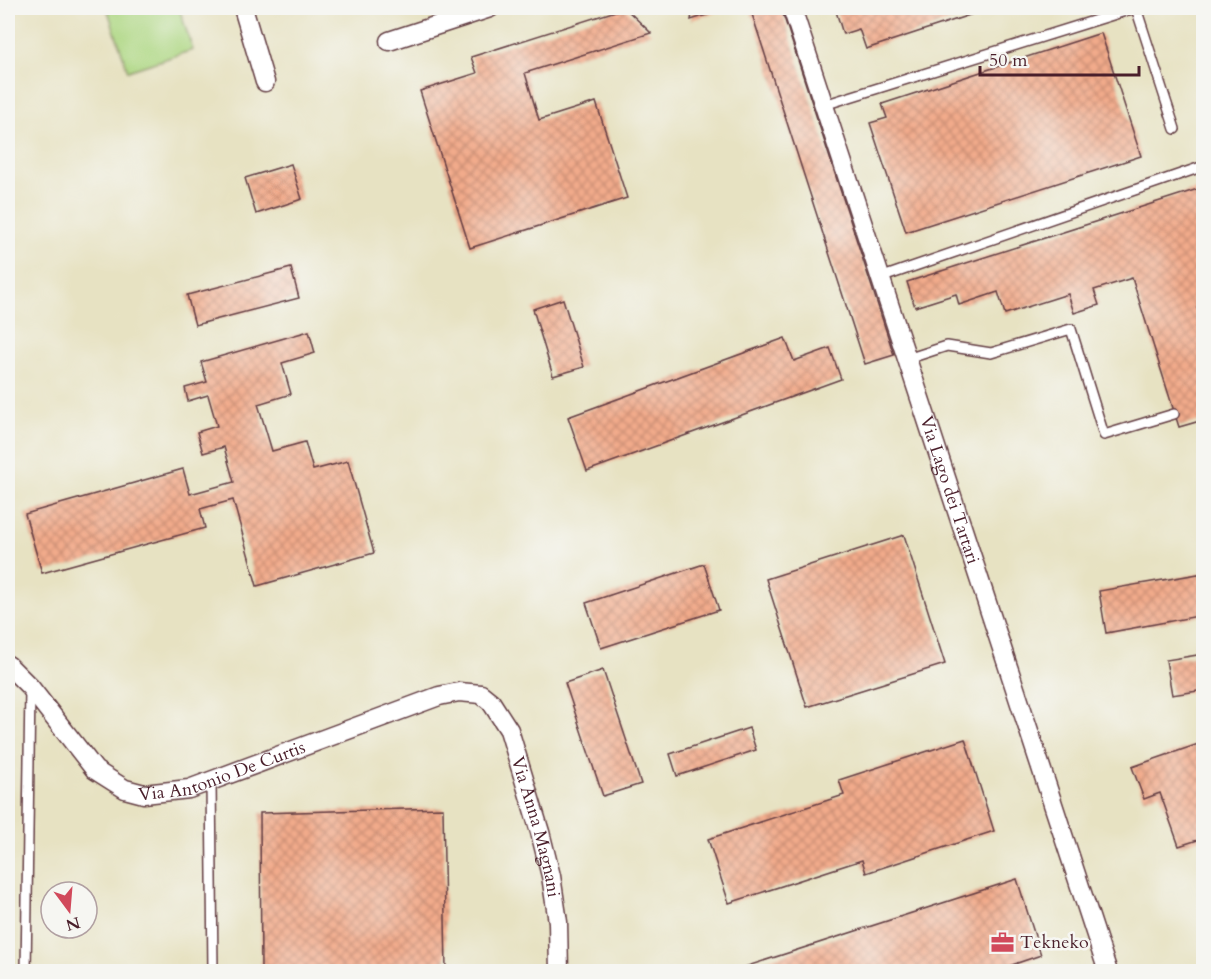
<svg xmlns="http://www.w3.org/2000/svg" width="1211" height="979" font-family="Cardo,serif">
<defs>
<pattern id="building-cross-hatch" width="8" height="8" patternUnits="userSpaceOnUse" patternTransform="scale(1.5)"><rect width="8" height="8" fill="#f2ab8b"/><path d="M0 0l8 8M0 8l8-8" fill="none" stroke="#c68b72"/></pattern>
</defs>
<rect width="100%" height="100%" fill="#f6f6f2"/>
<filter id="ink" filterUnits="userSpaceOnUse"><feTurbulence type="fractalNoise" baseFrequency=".0167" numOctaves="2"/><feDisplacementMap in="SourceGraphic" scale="12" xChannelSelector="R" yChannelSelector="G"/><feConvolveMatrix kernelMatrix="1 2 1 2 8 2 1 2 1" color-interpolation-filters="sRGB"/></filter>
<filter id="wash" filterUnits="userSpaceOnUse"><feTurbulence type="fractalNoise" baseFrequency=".008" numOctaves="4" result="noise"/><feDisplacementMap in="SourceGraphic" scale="24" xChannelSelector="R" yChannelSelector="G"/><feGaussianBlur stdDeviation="1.35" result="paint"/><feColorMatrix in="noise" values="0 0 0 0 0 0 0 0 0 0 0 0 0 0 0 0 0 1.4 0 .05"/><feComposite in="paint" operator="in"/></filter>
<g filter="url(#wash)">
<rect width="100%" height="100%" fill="#e7e2c2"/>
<polygon fill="#add782" stroke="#7c7b56" stroke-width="1.5" points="107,8 179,8 193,50 128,71"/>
<g id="blocks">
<g fill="url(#building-cross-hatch)">
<polygon points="625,8 651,33 525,73 539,120 596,102 627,198 470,248 420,91 477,73 471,57"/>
<polygon points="693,8 729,8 691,20"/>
<polygon points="750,8 781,8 894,355 865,364"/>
<polygon points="835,8 991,8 866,49 859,29 843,34"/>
<polygon points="1101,33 1141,156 906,232 870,123 887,118 882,104"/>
<polygon points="291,164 302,199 256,214 245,178"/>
<polygon points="1204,187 1204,306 1197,308 1204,327 1204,430 1200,421 1179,427 1132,278 1094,290 1099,305 1074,313 1068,294 1005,314 998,292 959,305 956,294 915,307 907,282"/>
<polygon points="291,268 299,298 195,325 187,295"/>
<polygon points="563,299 584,367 553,376 533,309"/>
<polygon points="309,331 315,353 282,363 291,394 258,404 272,451 305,442 313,470 348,461 374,553 257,586 233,500 200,509 205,528 42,573 25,514 183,469 190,494 234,482 224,447 203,453 197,432 217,426 208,395 188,401 185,388 207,382 201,362"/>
<polygon points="785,338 794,361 830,348 841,379 587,471 568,417"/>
<polygon points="904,535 945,664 807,707 766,579"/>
<polygon points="704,564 719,610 601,648 586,603"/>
<polygon points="1204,573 1204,615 1106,633 1099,591"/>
<polygon points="1204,654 1204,690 1172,695 1166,660"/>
<polygon points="603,670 641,784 603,796 565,683"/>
<polygon points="749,728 756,750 677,776 670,754"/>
<polygon points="965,739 994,831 866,873 862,860 729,903 708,839 844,795 839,780"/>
<polygon points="1204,742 1204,838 1179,846 1160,793 1144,799 1132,767"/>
<polygon points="443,808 446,972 261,972 260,813"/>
<polygon points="1017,879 1041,955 991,972 729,972"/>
</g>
</g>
</g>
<g filter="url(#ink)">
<use href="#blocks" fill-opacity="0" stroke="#623c42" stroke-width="1.5"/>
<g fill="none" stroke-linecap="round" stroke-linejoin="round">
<defs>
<g id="lane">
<polyline points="1136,8 1175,129"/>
<polyline points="824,105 1135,8"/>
<polyline points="880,278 1204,166"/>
<polyline points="907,359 947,346 991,353 1071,329 1104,435 1174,414"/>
<polyline points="211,781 213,972"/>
<polyline points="26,972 30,689"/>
</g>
<g id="street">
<polyline points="243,8 265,82"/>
<path id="s1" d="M 792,8 L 1108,972"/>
<polyline points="389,41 490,8"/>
<path id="s2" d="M 8,665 L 30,687 L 95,770 L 125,789 L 144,794 L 189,789 L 439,696 L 459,692 L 481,694 L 491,702 L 509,730 L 540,832 L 551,876 L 558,922 L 559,972"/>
</g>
</defs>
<use href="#lane" stroke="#623c42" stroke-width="12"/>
<use href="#street" stroke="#623c42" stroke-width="21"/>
<use href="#lane" stroke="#fff" stroke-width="9"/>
<use href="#street" stroke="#fff" stroke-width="18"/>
</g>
</g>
<defs>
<symbol id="office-bare" viewBox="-9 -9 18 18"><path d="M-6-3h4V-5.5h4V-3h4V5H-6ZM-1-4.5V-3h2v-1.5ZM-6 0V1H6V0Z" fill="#d1495b" stroke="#f6f6f2" stroke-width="2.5" paint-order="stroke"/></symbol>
</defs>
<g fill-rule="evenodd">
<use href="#office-bare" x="986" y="926" width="33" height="33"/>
</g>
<g text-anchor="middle" stroke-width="5" stroke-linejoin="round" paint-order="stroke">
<g font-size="18" fill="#4a1f2b" stroke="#f6f6f2">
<text dy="6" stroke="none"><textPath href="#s1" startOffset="507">Via Lago dei Tartari</textPath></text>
<text dy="6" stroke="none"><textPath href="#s2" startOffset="273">Via Antonio De Curtis</textPath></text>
<text dy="6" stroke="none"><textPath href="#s2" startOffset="693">Via Anna Magnani</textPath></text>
</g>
<g font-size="18" fill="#4a1f2b" stroke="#f6f6f2" text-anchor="start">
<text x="1020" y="948">Tekneko</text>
</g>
</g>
<rect width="1211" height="979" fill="none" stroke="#f6f6f2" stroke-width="30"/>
<g transform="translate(69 910) rotate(164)"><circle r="28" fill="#f6f6f2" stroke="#b1a0a2" stroke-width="1.5"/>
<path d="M0-4.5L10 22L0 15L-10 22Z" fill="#d1495b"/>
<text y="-9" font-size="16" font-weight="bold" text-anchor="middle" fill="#4a1f2b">N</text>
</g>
<path d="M980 66v9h159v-9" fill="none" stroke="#4a1f2b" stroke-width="3"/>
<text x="989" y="66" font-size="18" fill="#4a1f2b" stroke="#f6f6f2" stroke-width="4.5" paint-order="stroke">50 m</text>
</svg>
